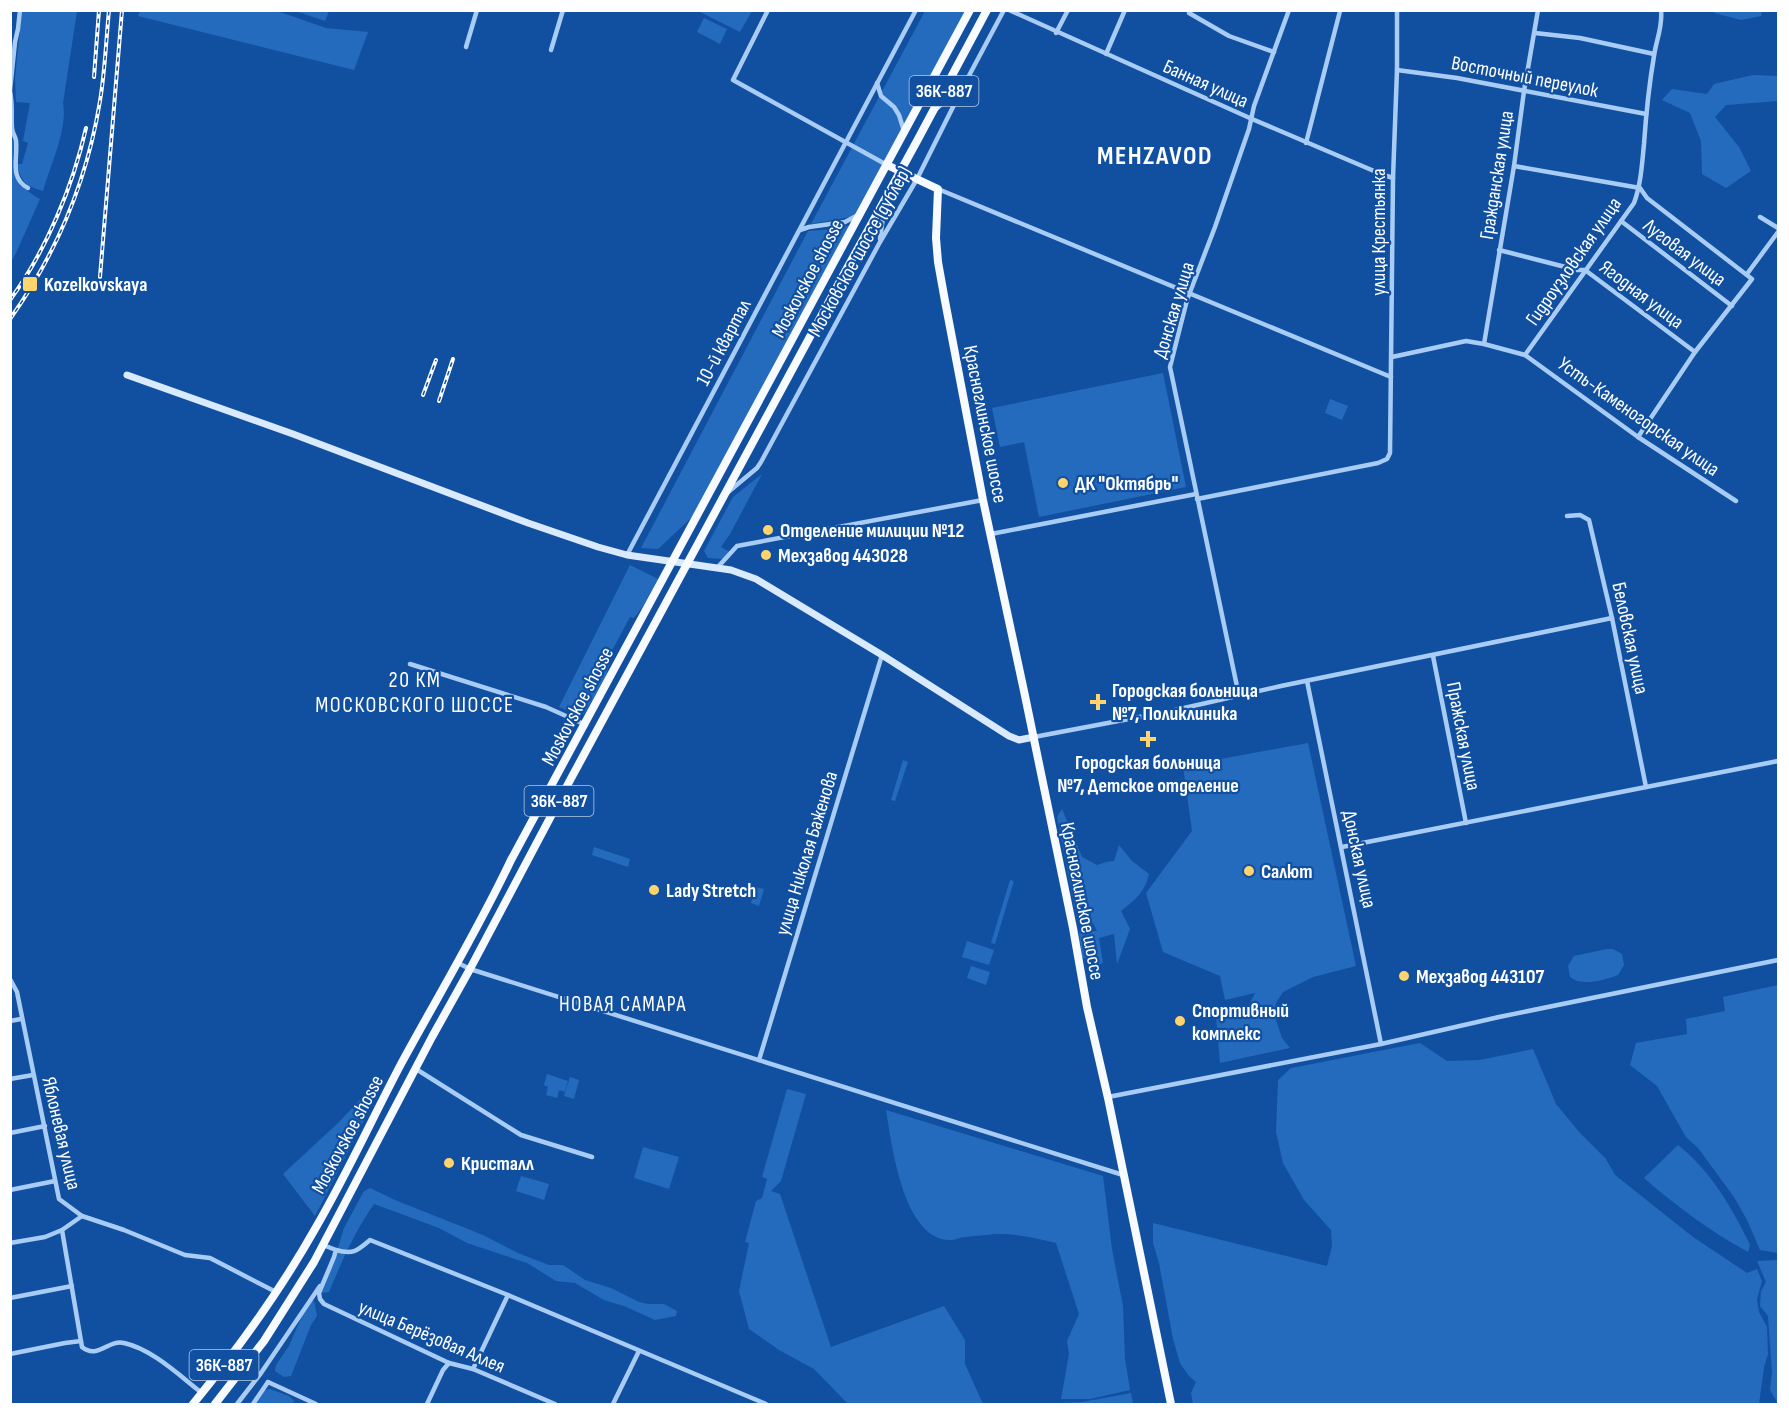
<svg xmlns="http://www.w3.org/2000/svg" width="1789" height="1415" font-family="'Sofia Sans Condensed',sans-serif">
<rect width="100%" height="100%" fill="#1150a0"/>
<g fill="#246bbe">
<polygon points="140,10 277,11 326,28 368,32 354,70 138,16"/>
<path d="M 22,11 L 77,11 L 63,103 C 68,129 50,166 43,191 C 25,185 22,183 17,164 L 22,164 L 28,143 L 23,141 L 30,103 L 16,102 L 15,78 Z"/>
<polygon points="295,11 329,11 325,21"/>
<polygon points="698,11 752,11 740,32"/>
<polygon points="925,11 965,11 904,133 862,210 850,217 811,224"/>
<polygon points="1714,11 1714,10 1762,11 1761,16 1741,20 1714,13"/>
<polygon points="704,18 727,29 720,44 697,32"/>
<polygon points="1753,75 1778,76 1778,101 1726,105 1715,117 1739,147 1751,171 1726,188 1702,174 1701,141 1690,113 1662,100 1672,89 1707,94 1714,84"/>
<path d="M 10,136 C 15,142 14,148 13,155 C 12,180 19,186 40,199 L 16,253 L 11,262 Z"/>
<polygon points="855,224 704,506 658,549 641,548 808,231 836,229"/>
<polygon points="1163,373 1186,487 1039,517 1024,442 1000,447 992,408"/>
<polygon points="1330,399 1348,406 1342,420 1325,413"/>
<polygon points="762,474 730,534 721,547 730,552 724,559 708,558 704,551 733,497"/>
<polygon points="630,565 658,579 644,605 634,618 630,617 608,658 610,661 606,676 584,714 578,715 559,707"/>
<polygon points="1308,743 1356,966 1313,977 1283,992 1276,1003 1276,1020 1282,1038 1290,1048 1220,1063 1216,1016 1246,1011 1255,993 1225,1000 1220,976 1163,952 1146,893 1192,831 1183,766"/>
<polygon points="903,760 908,762 895,801 891,800"/>
<path d="M 1062,809 L 1082,857 L 1097,865 L 1106,862 L 1114,861 L 1119,845 L 1132,861 L 1149,874 C 1145,892 1135,900 1121,911 L 1130,929 L 1117,964 L 1114,934 L 1099,938 L 1103,963 L 1098,965 L 1092,962 L 1090,958 L 1082,958 L 1079,932 L 1097,931 L 1093,923 L 1077,919 L 1057,817 Z"/>
<polygon points="594,847 630,859 628,867 592,855"/>
<polygon points="1010,880 1014,881 995,944 991,943"/>
<polygon points="756,887 764,889 759,906 751,903"/>
<polygon points="967,941 994,950 989,965 962,957"/>
<path d="M 1607,949 L 1613,949 L 1622,954 L 1624,965 L 1618,975 C 1604,980 1582,987 1570,977 L 1568,966 L 1574,956 Z"/>
<polygon points="971,966 990,972 986,985 967,978"/>
<polygon points="1778,985 1778,1253 1760,1250 1747,1220 1734,1197 1698,1148 1686,1137 1657,1086 1630,1065 1636,1043 1687,1034 1686,1019 1725,1011 1723,997"/>
<polygon points="1420,1043 1447,1061 1480,1060 1533,1049 1556,1104 1580,1133 1606,1159 1615,1175 1693,1237 1747,1273 1757,1269 1762,1281 1757,1299 1759,1312 1767,1327 1768,1354 1764,1367 1759,1404 1193,1404 1191,1393 1196,1382 1189,1376 1180,1363 1173,1339 1159,1263 1153,1243 1153,1223 1327,1266 1332,1246 1331,1230 1304,1200 1283,1163 1276,1132 1278,1080 1291,1068"/>
<polygon points="547,1074 568,1081 565,1092 559,1090 557,1098 546,1095 548,1087 544,1085"/>
<polygon points="570,1077 579,1080 574,1099 564,1096"/>
<polygon points="373,1086 379,1091 315,1216 283,1174 338,1123"/>
<polygon points="787,1089 806,1094 781,1181 771,1191 780,1194 831,1347 944,1306 965,1340 965,1364 983,1404 848,1404 814,1369 779,1350 749,1329 739,1291 749,1243 745,1242 756,1201 762,1198 767,1179 762,1177"/>
<path d="M 886,1110 L 1103,1176 L 1112,1249 L 1123,1306 L 1125,1359 L 1130,1390 L 1090,1399 L 1061,1399 L 1069,1354 L 1067,1341 L 1079,1314 L 1056,1243 C 1039,1239 1019,1234 1002,1234 C 990,1234 977,1236 965,1237 C 960,1237 956,1240 952,1240 C 903,1242 892,1145 886,1110 Z"/>
<path d="M 1678,1145 C 1711,1171 1732,1208 1750,1245 L 1748,1252 C 1710,1231 1677,1207 1644,1178 Z"/>
<polygon points="643,1147 679,1157 669,1189 634,1178"/>
<polygon points="521,1176 549,1184 544,1200 516,1191"/>
<path d="M 370,1188 L 395,1200 L 483,1235 L 518,1253 L 549,1265 L 563,1265 L 585,1280 L 611,1288 L 639,1302 L 648,1304 L 664,1304 L 677,1311 L 676,1316 L 655,1320 L 624,1306 L 604,1300 L 575,1283 L 556,1281 L 527,1263 L 467,1243 L 439,1228 L 374,1204 C 355,1231 342,1261 329,1292 L 321,1293 L 320,1283 L 336,1254 L 344,1228 L 364,1191 Z"/>
<polygon points="1778,1260 1778,1404 1770,1390 1772,1372 1768,1316 1760,1306 1761,1291 1766,1282 1757,1261"/>
<polygon points="314,1301 317,1316 311,1325 291,1376 284,1377 275,1371 276,1365 289,1346 308,1302"/>
<polygon points="270,1389 289,1396 294,1401 293,1404 255,1404 265,1390"/>
<polygon points="1131,1393 1133,1404 1032,1404 1082,1402"/>
</g>
<g fill="none" stroke-linecap="round" stroke-linejoin="round">
<g stroke="#a9ccf5" stroke-width="4.5">
<polyline points="768,10 733,80 887,165"/>
<polyline points="1009,10 1252,119 1381,174 1393,178"/>
<polyline points="1189,13 1229,36 1274,52"/>
<polyline points="1056,33 1068,10"/>
<polyline points="1535,33 1580,38 1654,54"/>
<polyline points="466,47 477,10"/>
<polyline points="551,50 563,10"/>
<polyline points="1106,54 1125,10"/>
<polyline points="1397,70 1457,78 1646,114"/>
<polyline points="877,83 881,96 894,107 899,115 904,131"/>
<polyline points="10,90 15,42 18,29 20,10"/>
<path d="M 10,91 C 13,105 11,115 12,128 C 12,133 16,137 16,141 C 18,158 9,178 28,188"/>
<polyline points="936,109 962,87"/>
<polyline points="1306,143 1340,11"/>
<polyline points="1514,166 1640,188 1647,198 1752,279 1695,352 1638,437"/>
<polyline points="938,189 1391,377"/>
<polyline points="1760,217 1778,228"/>
<polyline points="1621,221 1732,306"/>
<polyline points="800,230 809,227 845,222 858,215"/>
<polyline points="880,239 885,203"/>
<polyline points="1499,250 1577,270 1585,270 1695,352"/>
<polyline points="1747,274 1778,232"/>
<polyline points="1484,344 1514,166 1524,91 1538,10"/>
<polyline points="1525,355 1638,437 1736,501"/>
<path d="M 1392,357 L 1466,341 L 1484,344 L 1525,355 L 1634,203 C 1641,184 1642,164 1644,144 C 1646,115 1649,85 1654,56 C 1656,40 1663,27 1661,10"/>
<polyline points="727,493 757,468 761,462 880,242 917,179 964,85 1004,10"/>
<polyline points="1197,499 1378,463 1387,459 1390,453 1393,178 1397,70 1397,10"/>
<polyline points="1567,516 1580,515 1589,520 1612,618 1646,787"/>
<polyline points="991,534 1196,494"/>
<polyline points="627,555 916,10"/>
<polyline points="717,568 737,546 983,500"/>
<polyline points="1433,656 1466,823"/>
<polyline points="410,664 546,707 586,725"/>
<polyline points="1307,681 1381,1044"/>
<polyline points="1239,696 1170,367 1187,300 1215,227 1249,129 1254,106 1289,10"/>
<polyline points="1034,737 1171,711 1281,686 1612,618"/>
<polyline points="1342,847 1778,761"/>
<polyline points="458,963 470,969 1123,1175"/>
<path d="M 10,979 L 17,992 L 59,1199 L 82,1216 L 62,1230 L 82,1347 C 98,1360 108,1339 124,1343 C 152,1349 180,1376 202,1393"/>
<polyline points="10,1021 21,1019"/>
<polyline points="759,1060 882,655"/>
<polyline points="416,1069 521,1135 592,1157"/>
<polyline points="10,1079 33,1075"/>
<polyline points="1108,1097 1381,1044 1499,1017 1778,960"/>
<polyline points="10,1133 45,1126"/>
<polyline points="10,1190 55,1181"/>
<polyline points="82,1216 124,1230 185,1255 210,1258 276,1292"/>
<polyline points="10,1243 45,1237 62,1230"/>
<polyline points="323,1245 336,1250 334,1257 319,1293 320,1299 324,1304 449,1363 473,1369 555,1404"/>
<path d="M 336,1250 C 353,1255 357,1251 370,1240 L 508,1295 L 766,1404"/>
<polyline points="10,1298 72,1286"/>
<polyline points="10,1354 65,1343 81,1341"/>
<polyline points="473,1369 508,1295"/>
<polyline points="268,1382 316,1404"/>
<polyline points="237,1404 261,1373 320,1286"/>
<polyline points="253,1404 268,1382"/>
<polyline points="427,1404 443,1370 449,1363"/>
<polyline points="613,1404 639,1351"/>
</g>
<polyline stroke="#d9e9fe" stroke-width="7" points="127,375 293,434 528,523 598,547 627,555 731,570 756,579 882,655 1009,736 1019,740 1034,737"/>
<g stroke="#f7faff" stroke-width="8">
<polyline points="887,165 938,189 936,238 938,262 945,301 983,500 1024,691 1073,928 1087,1007 1108,1098 1171,1404"/>
<path d="M 193,1404 C 238,1349 280,1291 315,1229 C 346,1176 372,1119 401,1064 C 438,996 478,930 511,860 L 970,10"/>
<polyline points="215,1404 264,1341 314,1262 432,1037 470,969 568,784 845,272 917,141 987,10"/>
</g>
<defs>
<g id="rail">
<polyline points="94,77 99,10"/>
<polyline points="100,277 122,10"/>
<path d="M 10,300 C 46,251 73,186 86,128"/>
<path d="M 10,319 C 57,253 87,181 100,101 C 105,71 106,41 109,10"/>
<polyline points="423,395 436,360"/>
<polyline points="439,401 453,359"/>
</g>
</defs>
<use href="#rail" stroke="#fff" stroke-width="4"/>
<use href="#rail" stroke="#1150a0" stroke-width="1.5" stroke-dasharray="4.5" stroke-linecap="butt"/>
</g>
<g fill="#ffd46d" stroke="#1150a0" stroke-width="2">
<rect x="22" y="276" width="16" height="16" rx="3"/>
<circle cx="1063" cy="483" r="6"/>
<circle cx="768" cy="530" r="6"/>
<circle cx="766" cy="555" r="6"/>
<path d="M1095 693h6v6h6v6h-6v6h-6v-6h-6v-6h6z"/>
<path d="M1145 730h6v6h6v6h-6v6h-6v-6h-6v-6h6z"/>
<circle cx="1249" cy="871" r="6"/>
<circle cx="654" cy="890" r="6"/>
<circle cx="1404" cy="976" r="6"/>
<circle cx="1180" cy="1021" r="6"/>
<circle cx="449" cy="1163" r="6"/>
</g>
<g text-anchor="middle" stroke-width="4.5" stroke-linejoin="round" paint-order="stroke">
<g fill="#1150a0" stroke="#b8cae2" stroke-width="1.5">
<rect x="909.5" y="76" width="69" height="30" rx="4.5"/>
<rect x="524.5" y="786" width="69" height="30" rx="4.5"/>
<rect x="189.5" y="1350" width="69" height="30" rx="4.5"/>
</g>
<g font-size="18" font-weight="bold" fill="#fff">
<text x="944" y="97">36К-887</text>
<text x="559" y="807">36К-887</text>
<text x="224" y="1371">36К-887</text>
</g>
<g font-size="20" fill="#fff" stroke="#1150a0">
<text transform="translate(1525 76) rotate(11)" y="7">Восточный переулок</text>
<text transform="translate(1206 83) rotate(24)" y="7">Банная улица</text>
<text transform="translate(1496 175) rotate(-81)" y="7">Гражданская улица</text>
<text transform="translate(1378 232) rotate(-90)" y="7">улица Крестьянка</text>
<text transform="translate(859 251) rotate(-61)" y="7">Московское шоссе (дублер)</text>
<text transform="translate(1685 252) rotate(37)" y="7">Луговая улица</text>
<text transform="translate(1573 261) rotate(-55)" y="7">Гидроузловская улица</text>
<text transform="translate(807 278) rotate(-62)" y="7">Moskovskoe shosse</text>
<text transform="translate(1642 294) rotate(37)" y="7">Ягодная улица</text>
<text transform="translate(1173 310) rotate(-73)" y="7">Донская улица</text>
<text transform="translate(723 342) rotate(-62)" y="7">10-й квартал</text>
<text transform="translate(1639 416) rotate(35)" y="7">Усть-Каменогорская улица</text>
<text transform="translate(986 424) rotate(79)" y="7">Красноглинское шоссе</text>
<text transform="translate(1631 638) rotate(78)" y="7">Беловская улица</text>
<text transform="translate(577 706) rotate(-62)" y="7">Moskovskoe shosse</text>
<text transform="translate(1464 736) rotate(79)" y="7">Пражская улица</text>
<text transform="translate(806 853) rotate(-73)" y="7">улица Николая Баженова</text>
<text transform="translate(1360 859) rotate(78)" y="7">Донская улица</text>
<text transform="translate(1083 901) rotate(79)" y="7">Красноглинское шоссе</text>
<text transform="translate(62 1133) rotate(77)" y="7">Яблоневая улица</text>
<text transform="translate(347 1134) rotate(-62)" y="7">Moskovskoe shosse</text>
<text transform="translate(432 1336) rotate(23)" y="7">улица Берёзовая Аллея</text>
</g>
<g font-size="20" font-weight="bold" fill="#fff" stroke="#1150a0" text-anchor="start">
<text x="44" y="291">Kozelkovskaya</text>
<text x="1075" y="490">ДК "Октябрь"</text>
<text x="780" y="537">Отделение милиции №12</text>
<text x="778" y="562">Мехзавод 443028</text>
<text x="1112" y="697">Городская больница<tspan x="1112" dy="23">№7, Поликлиника</tspan></text>
<text x="1148" y="769" text-anchor="middle">Городская больница<tspan x="1148" dy="23">№7, Детское отделение</tspan></text>
<text x="1261" y="878">Салют</text>
<text x="666" y="897">Lady Stretch</text>
<text x="1416" y="983">Мехзавод 443107</text>
<text x="1192" y="1017">Спортивный<tspan x="1192" dy="23">комплекс</tspan></text>
<text x="461" y="1170">Кристалл</text>
</g>
<g font-size="21" letter-spacing="1.5" fill="#fff" stroke="#1150a0">
<text x="623" y="1011">НОВАЯ САМАРА</text>
</g>
<g font-size="22" letter-spacing="1.5" fill="#fff" stroke="#1150a0">
<text x="415" y="687">20 КМ<tspan x="415" dy="25">МОСКОВСКОГО ШОССЕ</tspan></text>
</g>
<g font-size="26" font-weight="bold" letter-spacing="1.5" fill="#fff" stroke="#1150a0">
<text x="1155" y="164">MEHZAVOD</text>
</g>
</g>
<rect width="1789" height="1415" fill="none" stroke="#ffffff" stroke-width="24"/>
</svg>
